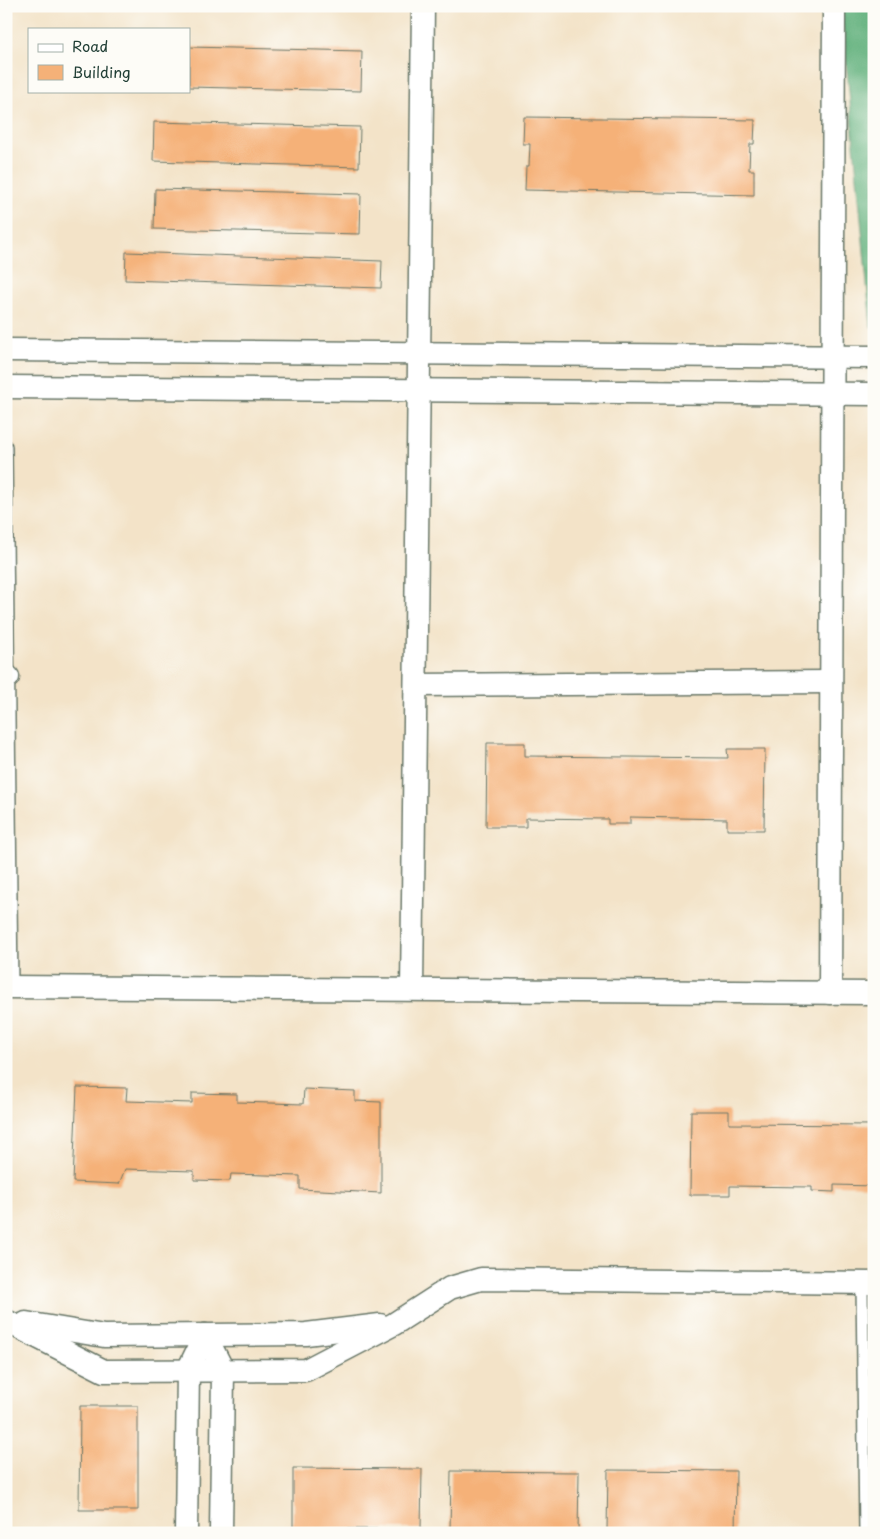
<svg xmlns="http://www.w3.org/2000/svg" width="880" height="1539" font-family="'Playpen Sans',sans-serif">
<rect width="100%" height="100%" fill="#fdfcf7"/>
<filter id="ink" filterUnits="userSpaceOnUse"><feTurbulence type="fractalNoise" baseFrequency=".02" numOctaves="2"/><feDisplacementMap in="SourceGraphic" scale="10" xChannelSelector="R" yChannelSelector="G"/><feConvolveMatrix kernelMatrix="1 2 1 2 8 2 1 2 1" color-interpolation-filters="sRGB"/></filter>
<filter id="wash" filterUnits="userSpaceOnUse"><feTurbulence type="fractalNoise" baseFrequency=".0096" numOctaves="4" result="noise"/><feDisplacementMap in="SourceGraphic" scale="20" xChannelSelector="R" yChannelSelector="G"/><feGaussianBlur stdDeviation="1.12" result="paint"/><feColorMatrix in="noise" values="0 0 0 0 0 0 0 0 0 0 0 0 0 0 0 0 0 1.4 0 .05"/><feComposite in="paint" operator="in"/></filter>
<g filter="url(#wash)">
<rect width="100%" height="100%" fill="#f3e3c8"/>
<polygon fill="#61b07b" stroke="#407658" points="841,6 874,6 874,327 871,327"/>
<g id="blocks">
<g fill="#f5b178">
<polygon points="189,47 362,51 361,91 189,87"/>
<polygon points="524,117 755,120 754,144 750,144 749,170 754,170 754,195 525,190 526,166 529,166 530,144 523,144"/>
<polygon points="154,122 360,127 359,167 153,161"/>
<polygon points="155,189 361,194 360,234 154,229"/>
<polygon points="126,252 382,261 381,288 125,280"/>
<polygon points="487,743 525,743 525,756 728,758 727,749 765,749 764,830 727,830 727,819 630,817 630,824 608,824 608,819 526,818 526,827 486,827"/>
<polygon points="77,1087 127,1088 126,1101 192,1103 192,1093 237,1094 237,1102 303,1104 304,1089 355,1091 355,1101 381,1102 381,1193 300,1189 300,1176 231,1174 230,1181 194,1180 194,1171 125,1169 119,1184 73,1182"/>
<polygon points="691,1111 729,1111 729,1124 874,1125 874,1186 834,1185 834,1192 812,1191 812,1187 730,1186 730,1195 690,1195"/>
<polygon points="80,1406 138,1406 138,1510 79,1510"/>
<polygon points="293,1468 422,1469 421,1529 293,1529"/>
<polygon points="608,1470 736,1471 735,1532 607,1531"/>
<polygon points="451,1471 579,1472 578,1533 450,1532"/>
</g>
</g>
</g>
<g filter="url(#ink)">
<use href="#blocks" fill-opacity="0" stroke="#697768" stroke-width="1"/>
<g fill="none" stroke-linecap="round" stroke-linejoin="round">
<defs>
<g id="service">
<polyline points="6,446 12,987"/>
<polyline points="862,1283 865,1533"/>
</g>
<g id="minor">
<polyline points="6,350 874,357"/>
<polyline points="6,387 874,394"/>
<polyline points="6,677 8,677"/>
<polyline points="416,685 831,682"/>
<polyline points="6,987 874,993"/>
<polyline points="412,989 423,6"/>
<polyline points="830,993 834,6"/>
<polyline points="6,1321 104,1371 306,1370 394,1324 450,1288 481,1279 874,1283"/>
<polyline points="26,1323 104,1336 306,1334 380,1325"/>
<polyline points="205,1335 223,1370 221,1533"/>
<polyline points="186,1533 188,1370 205,1335"/>
</g>
</defs>
<use href="#service" stroke="#697768" stroke-width="14"/>
<use href="#minor" stroke="#697768" stroke-width="25"/>
<use href="#service" stroke="#fff" stroke-width="11"/>
<use href="#minor" stroke="#fff" stroke-width="22"/>
</g>
</g>
<rect width="880" height="1539" fill="none" stroke="#fdfcf7" stroke-width="25"/>
<rect x="28" y="28" width="162" height="65" fill="#fdfcf7" stroke="#a4b0a9"/>
<rect x="38" y="44" width="25" height="8" fill="#ffffff" stroke="#a4b0a9"/>
<text x="72" y="52" font-size="15" fill="#1f3d34">Road</text>
<rect x="38" y="65" width="25" height="15" fill="#f5b178" stroke="#a4b0a9"/>
<text x="72" y="78" font-size="15" fill="#1f3d34">Building</text>
</svg>
